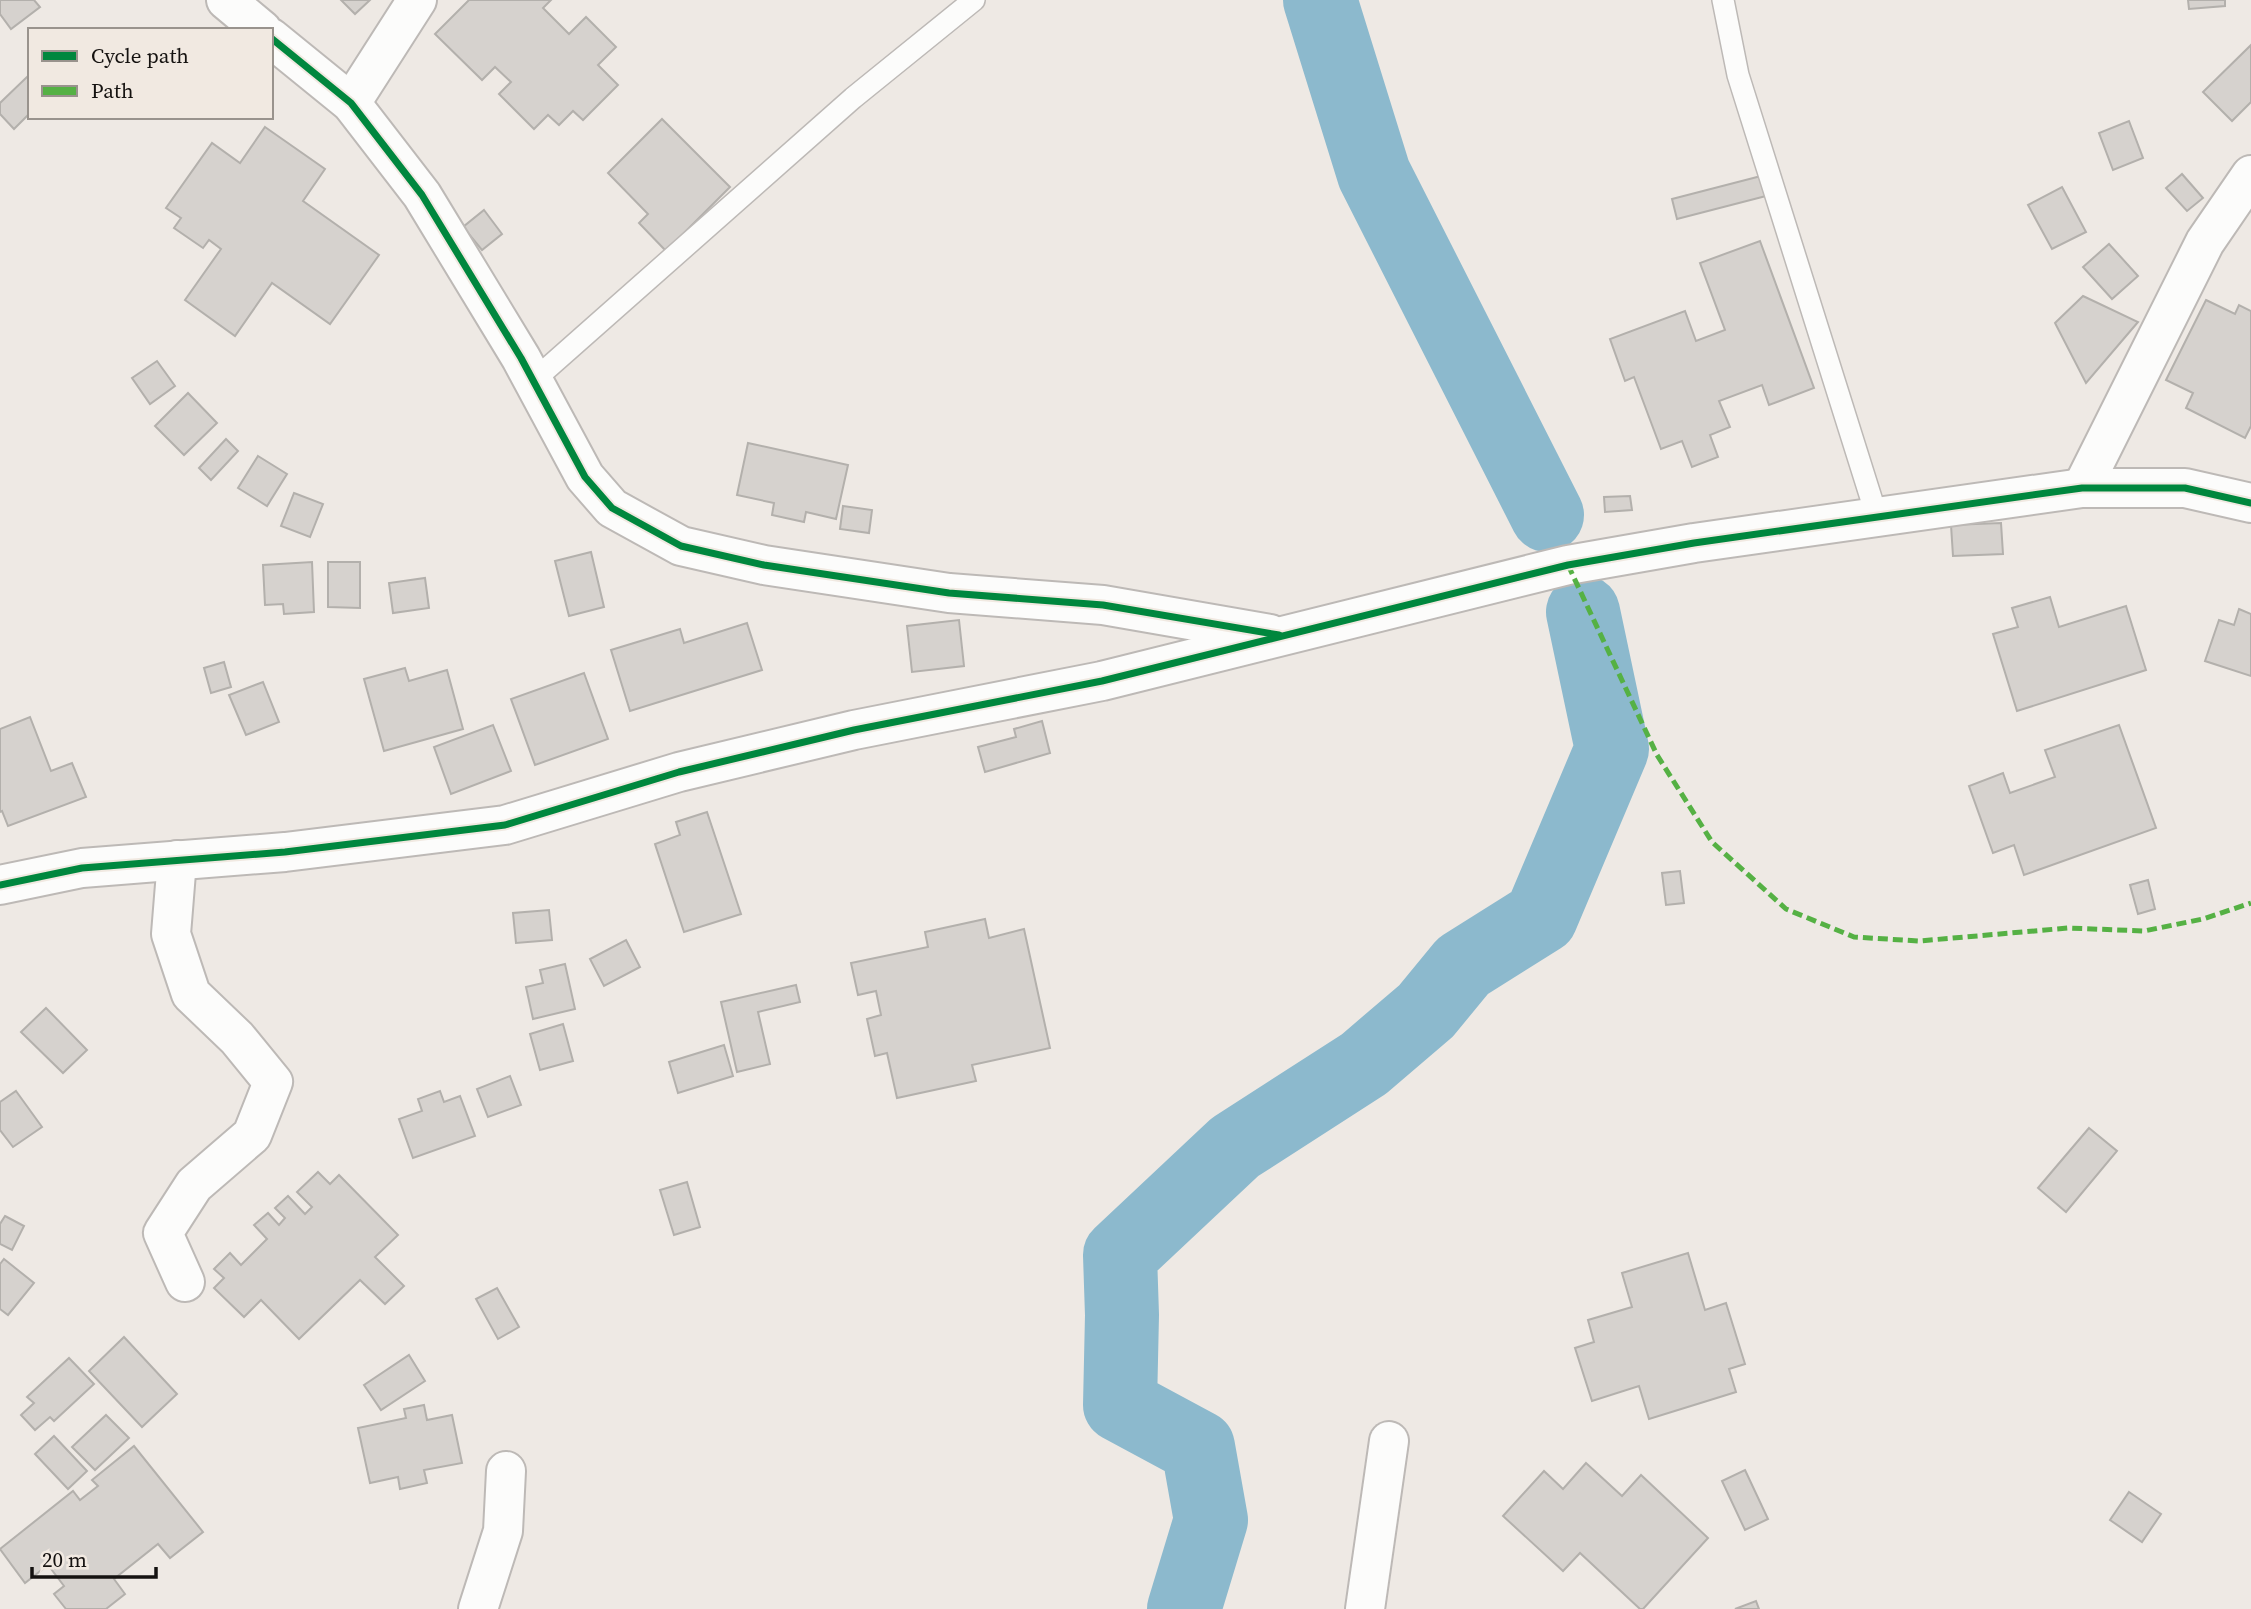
<svg xmlns="http://www.w3.org/2000/svg" width="2251" height="1609" font-family="'Source Serif 4',serif">
<rect width="100%" height="100%" fill="#eee9e4"/>
<g fill="none" stroke-linecap="round" stroke-linejoin="round">
<g stroke="#8cb9cd" stroke-width="74">
<polyline points="1320,0 1374,174 1547,515"/>
<polyline points="1184,1609 1211,1520 1198,1447 1120,1405 1122,1315 1120,1255 1235,1147 1364,1064 1426,1011 1463,966 1541,917 1612,749 1583,612"/>
</g>
</g>
<g fill="#d6d2ce" stroke="#b3b0ac" stroke-width="2">
<polygon points="0,0 34,0 40,7 11,29 0,14"/>
<polygon points="341,0 370,0 355,14"/>
<polygon points="469,0 551,0 543,8 569,34 586,17 616,47 598,65 618,85 583,120 573,111 559,125 548,115 534,129 499,94 511,82 495,67 482,80 435,34"/>
<polygon points="2188,0 2225,0 2225,6 2189,9"/>
<polygon points="2251,45 2251,102 2232,121 2203,92"/>
<polygon points="30,74 30,113 14,129 0,114 0,103"/>
<polygon points="662,119 730,187 666,251 639,223 648,214 608,173"/>
<polygon points="2129,121 2143,158 2113,170 2099,133"/>
<polygon points="265,127 325,169 303,201 379,255 330,324 272,283 235,336 185,300 221,249 209,240 203,248 174,228 181,218 166,208 212,143 240,163"/>
<polygon points="2182,174 2203,198 2187,211 2166,188"/>
<polygon points="1761,176 1766,196 1677,219 1672,199"/>
<polygon points="2062,187 2086,232 2052,249 2028,205"/>
<polygon points="484,210 502,234 482,250 463,227"/>
<polygon points="1760,241 1814,388 1769,405 1762,385 1719,401 1730,427 1710,435 1718,457 1692,467 1682,441 1661,449 1634,377 1625,381 1610,339 1685,311 1696,341 1725,330 1700,263"/>
<polygon points="2109,244 2138,276 2112,299 2083,267"/>
<polygon points="2083,296 2138,322 2086,383 2055,323"/>
<polygon points="2206,300 2235,314 2239,305 2251,311 2251,426 2245,438 2186,408 2193,393 2166,380"/>
<polygon points="157,361 175,386 150,404 132,378"/>
<polygon points="188,393 217,423 184,455 155,426"/>
<polygon points="226,439 238,451 211,480 199,468"/>
<polygon points="748,443 848,465 836,519 806,512 804,522 772,515 774,503 737,495"/>
<polygon points="258,456 287,474 267,506 238,488"/>
<polygon points="294,493 323,504 310,537 281,526"/>
<polygon points="1630,496 1632,510 1605,512 1604,497"/>
<polygon points="843,506 872,510 869,533 840,529"/>
<polygon points="2001,523 2003,554 1953,556 1951,525"/>
<polygon points="591,552 604,607 569,616 555,561"/>
<polygon points="312,562 314,612 284,614 283,604 265,605 263,565"/>
<polygon points="328,562 360,562 360,608 328,607"/>
<polygon points="425,578 429,608 393,613 389,583"/>
<polygon points="2050,597 2059,627 2126,606 2146,670 2017,711 1993,634 2018,627 2012,608"/>
<polygon points="2239,609 2251,614 2251,676 2205,661 2219,620 2234,625"/>
<polygon points="959,620 964,666 912,672 907,626"/>
<polygon points="747,623 762,670 630,711 611,650 680,629 684,643"/>
<polygon points="224,662 231,687 211,693 204,668"/>
<polygon points="405,668 409,681 447,670 463,729 384,751 364,679"/>
<polygon points="584,673 608,739 535,765 511,699"/>
<polygon points="263,682 279,722 246,735 229,695"/>
<polygon points="30,717 51,771 72,763 86,797 8,826 2,811 0,812 0,729"/>
<polygon points="1042,721 1050,753 985,772 978,747 1016,737 1014,729"/>
<polygon points="493,725 511,771 451,794 434,747"/>
<polygon points="2119,725 2156,828 2024,875 2014,845 1993,853 1969,786 2003,773 2010,793 2055,777 2045,750"/>
<polygon points="707,812 741,914 684,932 655,844 680,835 676,822"/>
<polygon points="1680,871 1684,903 1666,905 1662,873"/>
<polygon points="2148,880 2155,909 2138,914 2130,885"/>
<polygon points="549,910 552,940 516,943 513,913"/>
<polygon points="985,919 989,938 1024,929 1050,1048 972,1065 976,1081 897,1098 887,1053 875,1056 867,1019 881,1015 876,991 858,995 851,963 928,947 925,932"/>
<polygon points="626,940 640,967 604,986 590,959"/>
<polygon points="565,964 575,1009 533,1019 526,987 543,983 540,970"/>
<polygon points="796,985 800,1002 758,1012 770,1064 737,1072 721,1002"/>
<polygon points="46,1008 87,1050 63,1073 21,1032"/>
<polygon points="563,1024 573,1061 540,1070 530,1034"/>
<polygon points="724,1045 733,1076 678,1093 669,1062"/>
<polygon points="510,1076 521,1105 488,1117 477,1089"/>
<polygon points="16,1091 42,1127 13,1147 0,1130 0,1102"/>
<polygon points="440,1091 444,1102 460,1096 475,1136 413,1158 399,1119 422,1111 418,1099"/>
<polygon points="2089,1128 2117,1151 2066,1212 2038,1188"/>
<polygon points="318,1172 330,1184 339,1175 398,1235 375,1257 404,1286 385,1304 360,1280 299,1339 261,1300 244,1317 214,1288 224,1278 214,1269 230,1253 241,1265 267,1239 254,1225 268,1213 279,1225 285,1218 275,1208 288,1196 305,1214 312,1207 297,1192"/>
<polygon points="687,1182 700,1227 674,1235 660,1190"/>
<polygon points="5,1216 24,1226 12,1250 0,1244 0,1224"/>
<polygon points="1688,1253 1705,1310 1726,1303 1745,1364 1729,1369 1736,1392 1649,1419 1639,1386 1592,1401 1575,1348 1594,1342 1588,1320 1632,1307 1622,1273"/>
<polygon points="4,1259 34,1283 8,1315 0,1309 0,1264"/>
<polygon points="497,1288 519,1327 498,1339 476,1299"/>
<polygon points="124,1337 177,1394 142,1427 89,1371"/>
<polygon points="409,1355 425,1381 381,1410 364,1385"/>
<polygon points="69,1358 94,1384 54,1421 50,1417 35,1430 21,1415 34,1403 27,1397"/>
<polygon points="424,1405 427,1420 452,1415 462,1463 424,1470 427,1483 400,1489 398,1477 370,1483 358,1428 406,1418 404,1409"/>
<polygon points="106,1415 129,1438 95,1470 72,1447"/>
<polygon points="54,1436 87,1471 68,1489 35,1454"/>
<polygon points="134,1446 203,1532 170,1558 158,1544 114,1579 125,1594 106,1609 66,1609 54,1594 64,1586 48,1565 25,1583 0,1549 73,1491 80,1500 98,1486 92,1480"/>
<polygon points="1586,1463 1622,1496 1641,1475 1708,1538 1643,1609 1640,1609 1580,1553 1563,1571 1503,1516 1544,1471 1563,1489"/>
<polygon points="1745,1470 1768,1519 1745,1530 1722,1481"/>
<polygon points="2129,1492 2161,1514 2142,1542 2110,1520"/>
<polygon points="1756,1601 1759,1609 1735,1609"/>
</g>
<g fill="none" stroke-linecap="round" stroke-linejoin="round">
<defs>
<g id="lane">
<polyline points="1723,0 1738,75 1877,517"/>
<polyline points="533,381 853,98 974,0"/>
</g>
<g id="street">
<polyline points="226,0 262,30"/>
<polyline points="271,38 351,103 422,195 521,358 585,477 612,508 681,546 764,565 949,593 1103,605 1270,634"/>
<polyline points="351,103 417,0"/>
<polyline points="2082,488 2205,242 2251,175"/>
<polyline points="177,860 171,934 191,994 237,1038 273,1082 252,1135 194,1185 163,1233 185,1282"/>
<polyline points="0,885 82,868 285,852 505,825 679,772 854,730 1102,681 1568,565 1694,543 2082,488 2185,488 2251,503"/>
<polyline points="478,1609 503,1531 506,1471"/>
<polyline points="1365,1609 1389,1441"/>
</g>
</defs>
<use href="#lane" stroke="#bdb9b6" stroke-width="24"/>
<use href="#street" stroke="#bdb9b6" stroke-width="42"/>
<use href="#lane" stroke="#fcfcfb" stroke-width="21"/>
<use href="#street" stroke="#fcfcfb" stroke-width="38"/>
<polyline stroke="#55b144" stroke-width="5" stroke-dasharray="10 5" stroke-linecap="butt" points="1568,565 1657,755 1712,842 1786,909 1854,937 1919,941 2068,928 2144,931 2203,919 2251,903"/>
<defs>
<g id="cycleway">
<polyline points="271,38 351,103 422,195 521,358 585,477 612,508 681,546 764,565 949,593 1103,605 1279,635"/>
<polyline points="0,885 82,868 285,852 505,825 679,772 854,730 1102,681 1568,565 1694,543 2082,488 2185,488 2251,503"/>
</g>
</defs>
<use href="#cycleway" stroke="#f1e9e1" stroke-width="11"/>
<use href="#cycleway" stroke="#00873e" stroke-width="7"/>
</g>
<rect x="28" y="28" width="245" height="91" fill="#f1e9e1" stroke="#99938d" stroke-width="2"/>
<rect x="42" y="51" width="35" height="10" fill="#00873e" stroke="#99938d" stroke-width="2"/>
<text x="91" y="63" font-size="21" fill="#151210">Cycle path</text>
<rect x="42" y="86" width="35" height="10" fill="#55b144" stroke="#99938d" stroke-width="2"/>
<text x="91" y="98" font-size="21" fill="#151210">Path</text>
<path d="M32 1567v10h124v-10" fill="none" stroke="#151210" stroke-width="3.5"/>
<text x="42" y="1567" font-size="21" fill="#151210" stroke="#f1e9e1" stroke-width="5" paint-order="stroke">20 m</text>
</svg>
